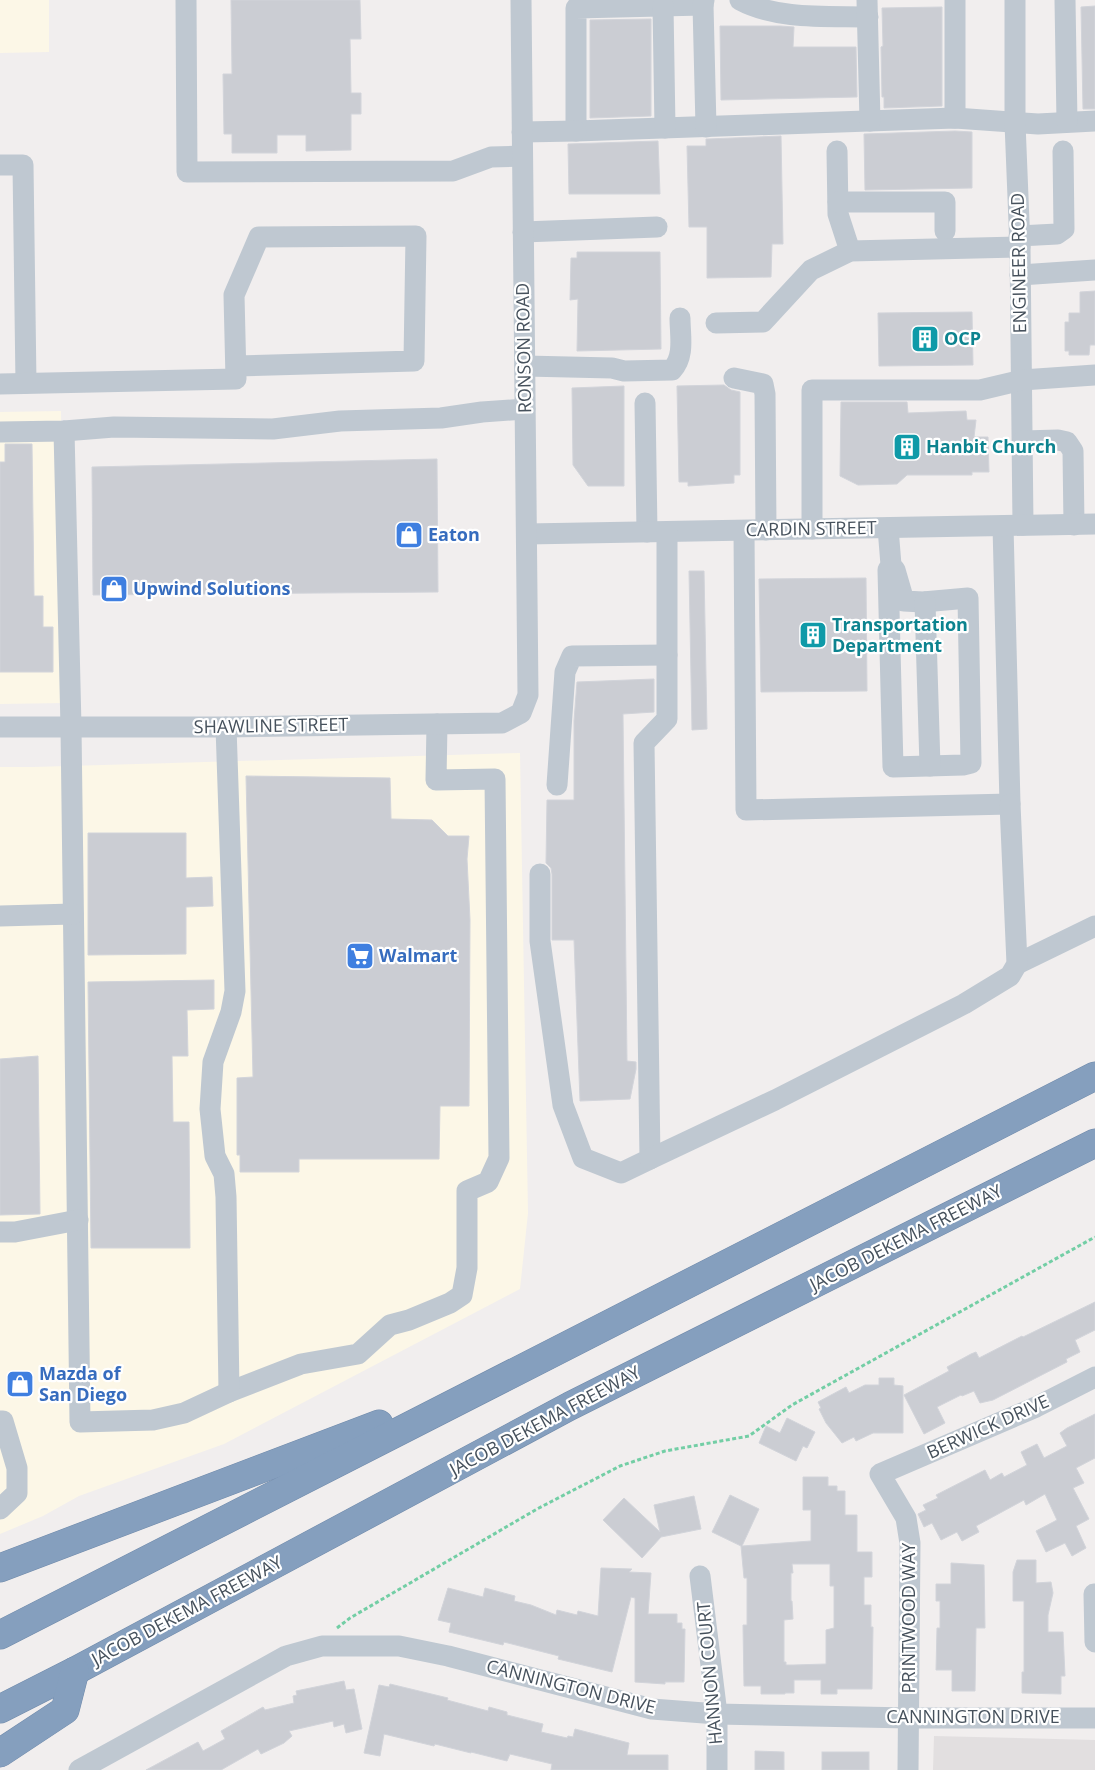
<svg xmlns="http://www.w3.org/2000/svg" width="1095" height="1770" font-family="'Open Sans',sans-serif">
<rect width="100%" height="100%" fill="#f1eeee"/>
<g fill="#fcf7e7">
<polygon points="0,0 49,0 49,52 0,53"/>
<polygon points="61,411 65,703 0,704 0,412"/>
<polygon points="520,753 528,1213 520,1289 224,1444 79,1496 43,1516 0,1534 0,767 33,767"/>
</g>
<polygon fill="#e2dfe0" points="934,1736 1095,1740 1095,1770 933,1770"/>
<g fill="#cbcdd3" stroke="#d2d4da" fill-rule="evenodd">
<polygon points="231,0 360,0 361,39 350,39 351,93 361,93 361,114 351,114 351,150 306,151 306,135 277,135 277,153 232,153 232,134 224,134 223,74 232,74"/>
<polygon points="1095,6 1095,109 1083,109 1081,7"/>
<polygon points="942,7 942,106 884,108 884,97 882,97 881,47 883,46 882,8"/>
<polygon points="651,19 651,116 590,118 590,20"/>
<polygon points="720,26 780,26 794,27 793,47 856,47 857,97 721,100"/>
<polygon points="955,131 972,132 972,188 865,190 864,134"/>
<polygon points="781,136 783,244 772,244 771,277 707,278 707,227 689,227 687,146 706,146 706,139 708,139"/>
<polygon points="658,141 660,194 569,194 568,144"/>
<polygon points="577,252 660,252 661,349 577,351 578,299 570,300 571,258 577,258"/>
<polygon points="1095,291 1095,345 1090,345 1089,355 1069,355 1069,351 1065,351 1065,322 1069,322 1069,313 1080,313 1080,292"/>
<polygon points="972,312 973,365 879,366 878,313"/>
<polygon points="724,385 731,390 740,392 740,475 734,475 734,483 688,486 688,482 679,482 677,386"/>
<polygon points="624,386 624,486 588,486 573,465 572,388"/>
<polygon points="841,402 907,402 908,413 966,411 967,420 976,420 974,437 988,437 989,472 972,472 972,475 907,475 897,484 858,485 840,476"/>
<polygon points="5,444 32,444 34,596 43,596 43,627 53,627 53,672 0,672 0,462 5,462"/>
<polygon points="437,459 438,592 93,595 92,467"/>
<polygon points="689,571 704,571 707,729 692,730"/>
<polygon points="866,578 867,691 761,692 759,579"/>
<polygon points="654,679 654,712 623,714 627,1061 636,1062 636,1069 630,1099 580,1101 574,940 552,940 552,874 551,868 546,863 547,800 574,800 574,721 577,682"/>
<polygon points="246,776 390,778 391,819 432,820 448,836 469,836 467,859 470,920 469,1106 440,1106 439,1159 299,1159 299,1172 240,1172 240,1155 237,1155 237,1078 253,1077"/>
<polygon points="88,833 186,833 186,878 212,877 213,906 186,907 186,954 88,955"/>
<polygon points="214,980 214,1009 187,1010 188,1056 172,1056 173,1122 189,1122 190,1248 91,1248 88,982"/>
<polygon points="38,1056 40,1214 0,1215 0,1059"/>
<polygon points="1095,1302 1095,1330 1075,1340 1080,1352 1066,1359 1067,1362 993,1400 980,1403 974,1391 962,1396 961,1395 937,1407 945,1423 924,1434 904,1395 949,1371 947,1367 971,1354 976,1352 979,1358 1022,1336 1023,1337"/>
<polygon points="879,1378 894,1378 894,1385 903,1386 903,1433 873,1433 856,1441 854,1437 842,1443 826,1423 819,1409 821,1408 818,1402 846,1387 849,1393 865,1385 879,1385"/>
<polygon points="1095,1414 1095,1458 1076,1468 1084,1483 1073,1488 1089,1519 1076,1526 1086,1548 1072,1556 1065,1543 1046,1552 1036,1531 1057,1520 1045,1494 1026,1505 1024,1500 976,1526 979,1532 962,1541 957,1532 941,1540 932,1523 924,1527 918,1514 926,1510 923,1505 938,1498 936,1495 985,1470 990,1480 1002,1473 1004,1477 1027,1465 1021,1452 1037,1444 1044,1458 1067,1446 1060,1433 1067,1428"/>
<polygon points="787,1418 815,1432 807,1448 803,1446 796,1461 759,1443 766,1426 780,1433"/>
<path d="M 803,1477 L 828,1477 L 828,1486 L 837,1486 L 837,1491 L 845,1491 L 845,1515 L 857,1515 L 857,1552 L 872,1552 L 872,1577 L 864,1577 L 864,1605 L 871,1605 L 871,1627 L 873,1627 L 872,1689 L 837,1689 L 837,1694 L 821,1694 L 821,1680 L 794,1680 L 794,1693 L 785,1693 L 785,1694 L 761,1694 L 761,1686 L 744,1686 L 743,1625 L 747,1625 L 747,1578 L 744,1578 L 741,1546 L 712,1532 L 730,1495 L 759,1509 L 742,1546 L 811,1541 L 811,1510 L 803,1510 ZM 792,1564 L 830,1564 L 830,1586 L 834,1586 L 834,1628 L 826,1630 L 826,1664 L 794,1665 L 786,1665 L 786,1662 L 784,1662 L 784,1620 L 793,1619 L 792,1601 L 791,1601 L 791,1573 L 793,1573 Z"/>
<polygon points="694,1496 701,1529 661,1537 642,1558 603,1520 624,1498 660,1532 654,1505"/>
<polygon points="1017,1560 1036,1560 1036,1583 1051,1582 1053,1593 1048,1615 1048,1632 1063,1632 1065,1676 1061,1676 1061,1694 1022,1693 1022,1672 1024,1672 1024,1601 1013,1601 1013,1572"/>
<polygon points="951,1563 984,1565 985,1628 976,1628 975,1691 952,1691 952,1670 936,1670 937,1628 940,1628 940,1601 936,1601 936,1584 951,1584"/>
<polygon points="601,1568 632,1569 629,1572 651,1573 648,1614 677,1614 677,1623 682,1623 682,1629 685,1629 684,1682 665,1682 665,1684 635,1682 635,1598 631,1597 612,1672 558,1659 559,1656 504,1642 503,1645 449,1632 451,1623 438,1620 448,1588 483,1597 485,1588 515,1596 514,1601 531,1605 556,1615 557,1610 577,1615 578,1611 598,1616"/>
<polygon points="344,1681 346,1690 354,1689 362,1729 346,1733 344,1724 334,1727 333,1721 289,1731 292,1736 284,1743 261,1754 258,1749 221,1770 146,1770 198,1742 203,1751 225,1739 221,1731 263,1707 265,1710 294,1703 293,1696 297,1695 296,1691"/>
<polygon points="390,1684 448,1698 447,1700 488,1711 489,1707 507,1712 507,1715 543,1724 541,1732 567,1738 568,1736 573,1737 575,1729 629,1743 627,1755 668,1755 668,1770 551,1770 552,1764 510,1754 507,1761 471,1752 471,1753 435,1744 434,1746 384,1734 380,1756 364,1753 379,1685 389,1687"/>
<polygon points="755,1751 784,1752 784,1770 755,1770"/>
<rect x="822" y="1752" width="47" height="18"/>
</g>
<g fill="none" stroke-linecap="round" stroke-linejoin="round">
<defs>
<g id="highway">
<polyline points="0,1568 379,1424"/>
<polyline points="0,1635 1095,1076"/>
<polyline points="0,1709 75,1671 570,1406 1095,1143"/>
<polyline points="0,1753 65,1710 75,1671"/>
</g>
</defs>
<use href="#highway" stroke="#708aaa" stroke-width="29"/>
<polyline stroke="#73cea5" stroke-width="3" stroke-dasharray="4 2.5" stroke-linecap="butt" points="337,1628 350,1618 537,1509 620,1466 665,1451 749,1436 792,1405 1095,1237"/>
<g stroke="#bfc8d1" stroke-width="21">
<polyline points="186,0 187,172 453,171 491,157 522,156"/>
<polyline points="704,0 703,5 576,8 576,131 955,118 1038,124 1095,121"/>
<path d="M 740,0 C 777,20 827,16 868,17"/>
<polyline points="867,0 870,121"/>
<polyline points="955,0 955,118"/>
<polyline points="1015,0 1015,123 1020,247 1023,525"/>
<polyline points="1065,0 1067,122"/>
<polyline points="703,5 706,127"/>
<polyline points="663,6 665,128"/>
<polyline points="522,132 576,131"/>
<polyline points="837,151 838,214 850,251"/>
<polyline points="0,165 23,165 26,383"/>
<polyline points="838,202 945,202 945,231"/>
<polyline points="523,232 657,227"/>
<polyline points="1019,236 1057,234 1064,229 1063,151"/>
<polyline points="1020,275 1095,270"/>
<polyline points="716,323 763,322 811,270 850,251 1020,247"/>
<path d="M 525,366 L 612,368 L 624,371 L 672,370 C 685,356 680,336 680,318"/>
<polyline points="734,378 763,384 765,394 766,530"/>
<polyline points="0,384 236,379 234,295 259,237 416,236 414,361 236,366"/>
<polyline points="645,403 647,532"/>
<polyline points="64,431 71,727 80,1422 153,1420 184,1413 229,1392 301,1364 358,1354 390,1325 409,1320 450,1303 462,1295 467,1268 467,1191 488,1182 499,1158 495,779 436,780 437,724"/>
<polyline points="0,432 64,431 114,427 273,429 340,421 441,418 482,412 525,409"/>
<polyline points="1023,441 1058,440 1067,442 1073,451 1074,525"/>
<polyline points="888,528 891,565 888,570 893,767 963,765 971,763 968,598 923,602 904,601 895,570 891,565"/>
<polyline points="812,529 812,390 980,390 1022,380 1095,375"/>
<polyline points="744,531 746,810 1010,804 1003,526"/>
<polyline points="527,534 1095,524"/>
<polyline points="925,602 930,766"/>
<polyline points="0,727 226,727 502,723 521,713 528,695 521,0"/>
<polyline points="226,727 235,991 231,1012 213,1062 210,1109 215,1156 224,1174 226,1197 229,1392"/>
<polyline points="557,785 565,672 572,656 667,655"/>
<polyline points="540,874 540,941 563,1105 583,1158 621,1173 650,1159 644,743 667,719 667,532"/>
<polyline points="0,916 73,914"/>
<polyline points="1017,964 1095,926"/>
<polyline points="650,1159 775,1100 964,1004 1010,976 1017,964 1010,804"/>
<polyline points="0,1232 15,1232 78,1220"/>
<polyline points="0,1421 3,1421 17,1468 17,1493 0,1509"/>
<polyline points="700,1576 717,1714 717,1770"/>
<polyline points="1094,1594 1095,1642"/>
<polyline points="79,1770 286,1656 322,1646 399,1646 448,1656 652,1709 717,1714 909,1718 1095,1718"/>
<polyline points="908,1770 910,1543 906,1518 880,1474 1036,1407 1095,1377"/>
</g>
<use href="#highway" stroke="#859fbe" stroke-width="28"/>
</g>
<defs>
<symbol id="building-square" viewBox="-11 -11 22 22"><rect x="-9" y="-9" width="18" height="18" rx="4" fill="#0f9aa8" stroke="#fff"/><path d="M-4-6H4V6H1V3H-1V6H-4ZM-2.5-4.3h1.7v1.8h-1.7ZM.8-4.3h1.7v1.8H.8ZM-2.5-1h1.7V.8h-1.7ZM.8-1h1.7V.8H.8Z" fill="#fff"/></symbol>
<symbol id="shop-square" viewBox="-11 -11 22 22"><rect x="-9" y="-9" width="18" height="18" rx="4" fill="#3f7fe0" stroke="#fff"/><path d="M-5-2.5h2.3a2.7 3.5 0 0 1 5.4 0H5L5.5 6h-11ZM-1.5-2.5h3a1.5 2.3 0 0 0-3 0Z" fill="#fff"/></symbol>
<symbol id="supermarket-square" viewBox="-11 -11 22 22"><rect x="-9" y="-9" width="18" height="18" rx="4" fill="#3f7fe0" stroke="#fff"/><path d="M-6-5.5h2.5l.6 2H6L4.5 2H-2.5L-4.4-4H-6ZM-1.5 3.2a1.3 1.3 0 1 0 .1 0ZM3 3.2a1.3 1.3 0 1 0 .1 0Z" fill="#fff"/></symbol>
</defs>
<g fill-rule="evenodd">
<use href="#building-square" x="909" y="323" width="32" height="32"/>
<use href="#building-square" x="891" y="431" width="32" height="32"/>
<use href="#shop-square" x="393" y="519" width="32" height="32"/>
<use href="#shop-square" x="98" y="573" width="32" height="32"/>
<use href="#building-square" x="797" y="619" width="32" height="32"/>
<use href="#supermarket-square" x="344" y="940" width="32" height="32"/>
<use href="#shop-square" x="4" y="1368" width="32" height="32"/>
</g>
<g text-anchor="middle" stroke-width="4.5" stroke-linejoin="round" paint-order="stroke">
<g font-size="18" fill="#46515c" stroke="#fff">
<text transform="translate(1019 263) rotate(-91)" y="6">ENGINEER ROAD</text>
<text transform="translate(524 348) rotate(-91)" y="6">RONSON ROAD</text>
<text transform="translate(811 529) rotate(-1)" y="6">CARDIN STREET</text>
<text transform="translate(271 726) rotate(-1)" y="6">SHAWLINE STREET</text>
<text transform="translate(906 1238) rotate(-27)" y="6">JACOB DEKEMA FREEWAY</text>
<text transform="translate(545 1421) rotate(-28)" y="6">JACOB DEKEMA FREEWAY</text>
<text transform="translate(988 1427) rotate(-24)" y="6">BERWICK DRIVE</text>
<text transform="translate(187 1611) rotate(-28)" y="6">JACOB DEKEMA FREEWAY</text>
<text transform="translate(909 1618) rotate(-90)" y="6">PRINTWOOD WAY</text>
<text transform="translate(710 1673) rotate(-95)" y="6">HANNON COURT</text>
<text transform="translate(571 1687) rotate(14)" y="6">CANNINGTON DRIVE</text>
<text x="973" y="1723">CANNINGTON DRIVE</text>
</g>
<g font-size="18" font-weight="bold" fill="#0d838f" stroke="#fff" text-anchor="start">
<text x="944" y="345">OCP</text>
<text x="926" y="453">Hanbit Church</text>
<text x="832" y="631">Transportation<tspan x="832" dy="21">Department</tspan></text>
</g>
<g font-size="18" font-weight="bold" fill="#366cbe" stroke="#fff" text-anchor="start">
<text x="428" y="541">Eaton</text>
<text x="133" y="595">Upwind Solutions</text>
<text x="379" y="962">Walmart</text>
<text x="39" y="1380">Mazda of<tspan x="39" dy="21">San Diego</tspan></text>
</g>
</g>
</svg>
